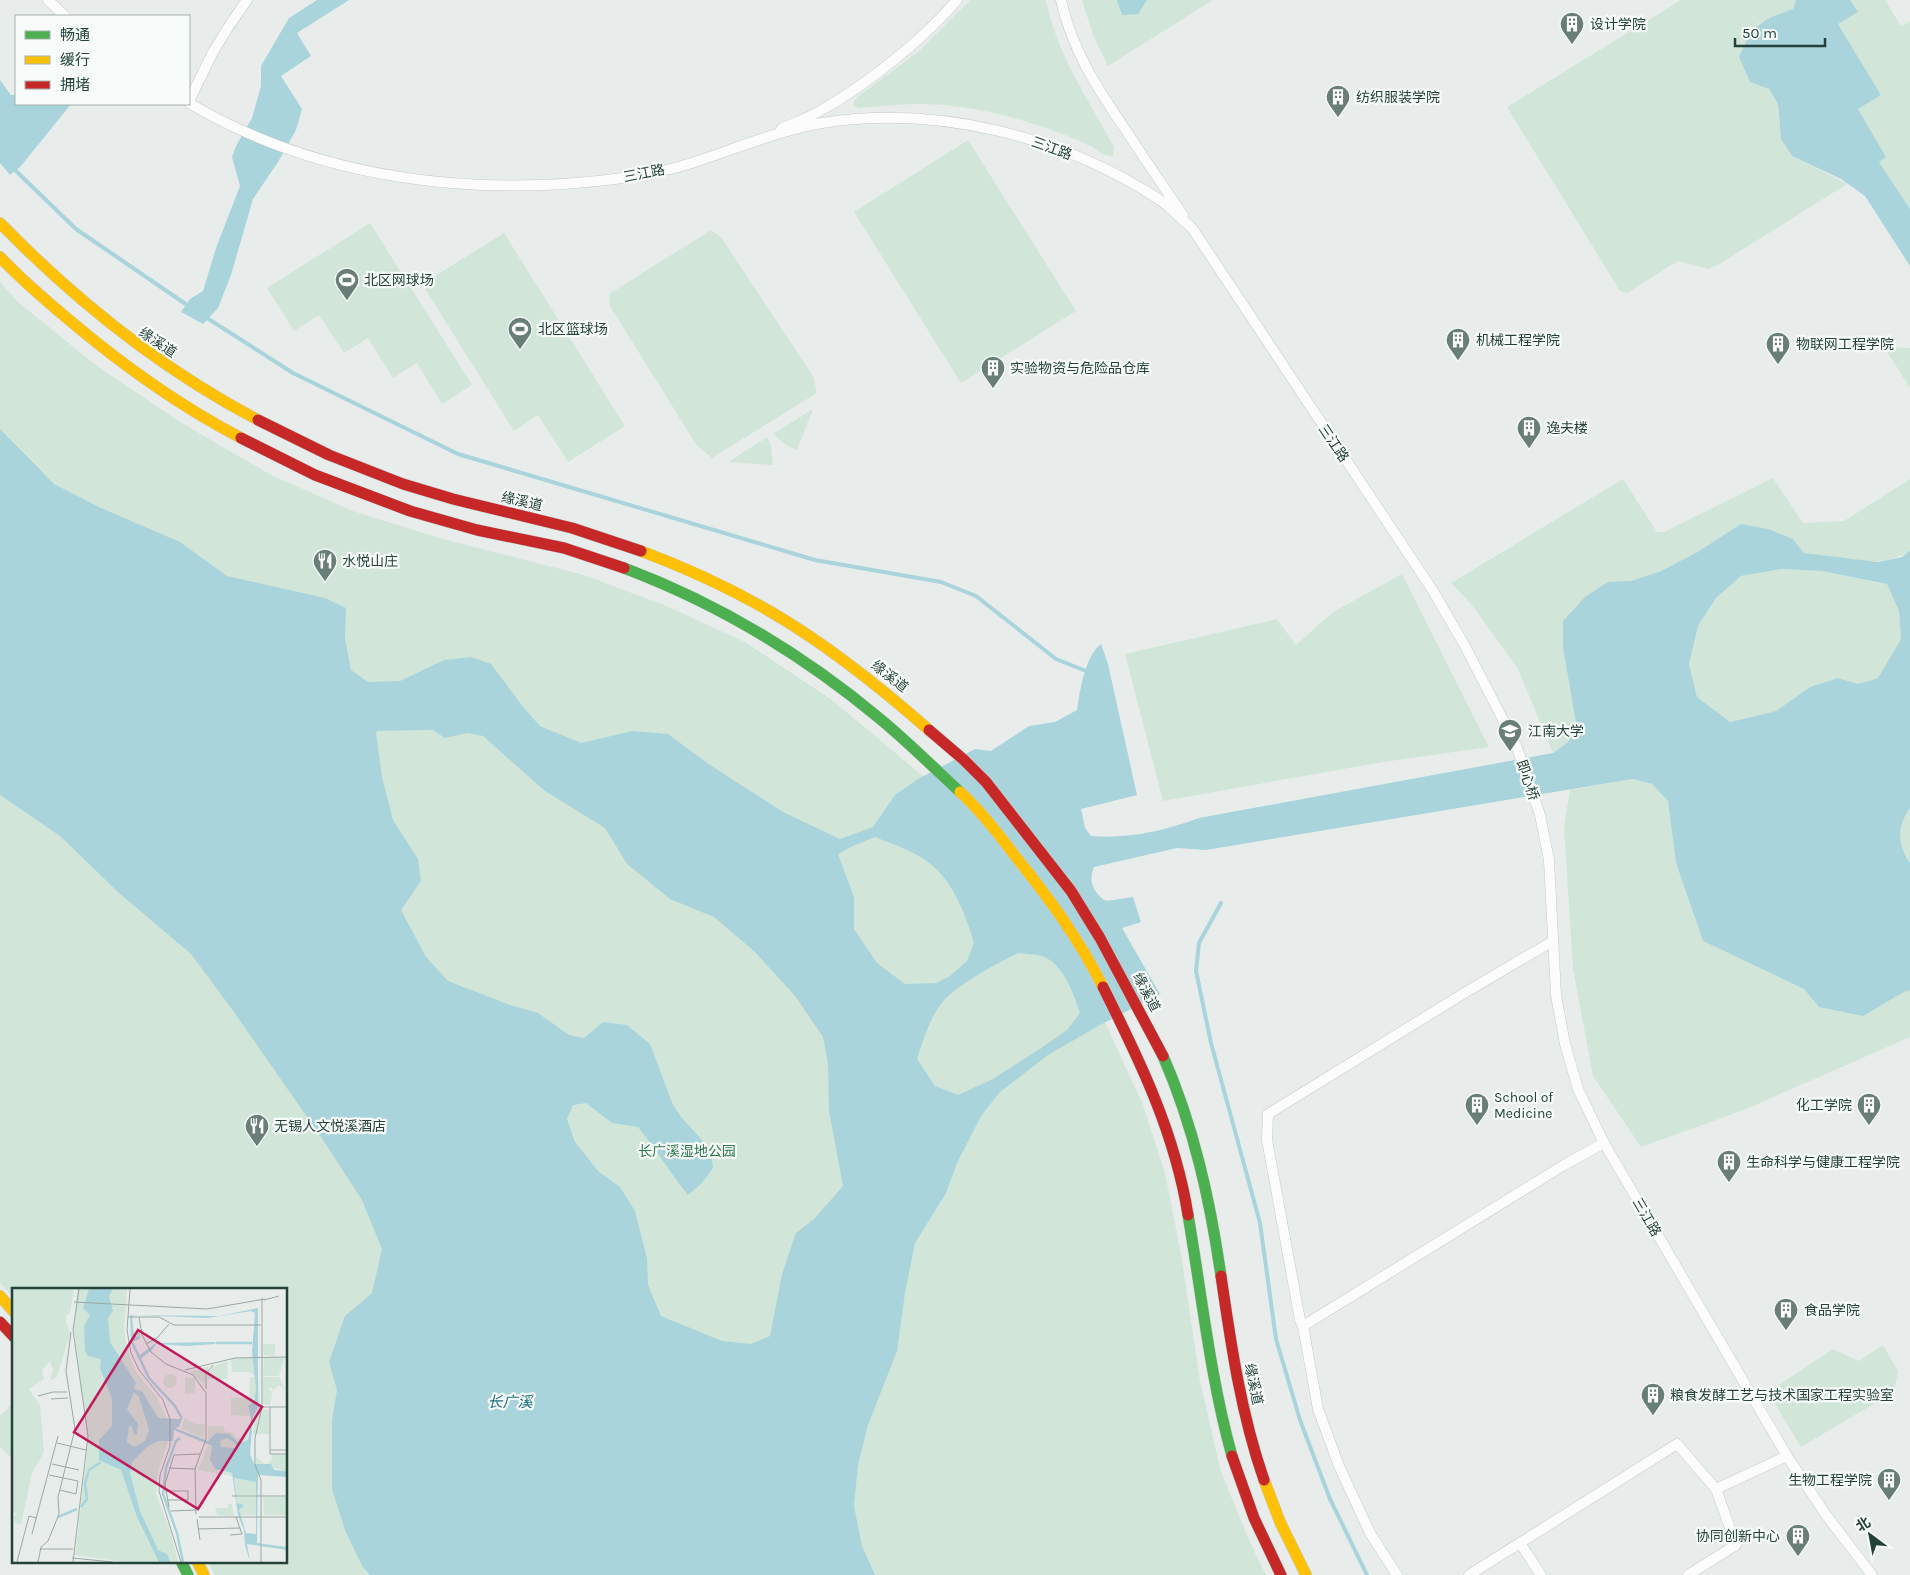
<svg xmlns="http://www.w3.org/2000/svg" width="1910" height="1575" font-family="Karla,'Noto Sans SC',sans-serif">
<rect width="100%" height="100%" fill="#e8edeb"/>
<g fill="#d1e6d8">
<path d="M 970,0 L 1046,0 C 1057,55 1088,99 1114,147 L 1113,156 C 1101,156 1096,148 1086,144 C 1065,134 1043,127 1021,120 C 989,110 946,103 912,104 C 894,105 877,107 859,108 L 853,105 L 856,98 L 918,52 Z"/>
<polygon points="1082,0 1213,0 1108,66 1093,35"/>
<polygon points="1681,0 1796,0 1793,9 1759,23 1739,57 1750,82 1769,89 1778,104 1781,139 1792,156 1847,184 1718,265 1708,269 1678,261 1627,293 1620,291 1507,107"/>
<polygon points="1850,0 1885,0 1901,26 1910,21 1910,209 1879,162 1886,157 1858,109 1881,95 1838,24 1857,12"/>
<polygon points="968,140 1076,311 961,383 854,212"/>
<polygon points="370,223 472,385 442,404 417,363 393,378 368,338 344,353 319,315 294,331 267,288"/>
<polygon points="711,230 721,237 813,376 817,393 712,458 697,446 610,306 609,294"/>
<polygon points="504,233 625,426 568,462 538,415 514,431 422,284"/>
<polygon points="0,282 18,302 97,366 180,422 273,476 353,511 443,539 584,575 664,605 745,642 832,700 923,776 1064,949 1105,1022 1143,1105 1165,1173 1181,1254 1200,1381 1221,1472 1252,1547 1266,1575 215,1575 208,1561 286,1561 286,1289 14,1289 14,1298 0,1283"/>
<polygon points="1884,347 1910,348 1910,388"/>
<path d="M 813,409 L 797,450 C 787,446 781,442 774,433 Z"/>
<polygon points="767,437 771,446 773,465 728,462"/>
<path d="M 1773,478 L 1803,523 L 1844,521 L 1910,479 L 1910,550 C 1884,571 1835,557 1804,553 L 1793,539 L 1741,524 C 1708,546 1671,573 1631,581 C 1623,582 1615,582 1608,582 L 1563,648 L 1576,723 L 1568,742 L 1553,753 L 1518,669 L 1472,605 L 1451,583 L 1623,479 L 1657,532 L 1664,532 Z"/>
<polygon points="1782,569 1823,571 1887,584 1899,611 1901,639 1878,678 1858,684 1838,678 1810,687 1776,711 1729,722 1697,697 1689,664 1698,626 1716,598 1741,576"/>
<polygon points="1402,574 1489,747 1383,762 1163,801 1125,654 1277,619 1296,645 1333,612"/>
<polygon points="1633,779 1652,784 1668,801 1676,863 1703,941 1804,989 1819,1007 1910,990 1910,1037 1744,1110 1641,1147 1593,1076 1573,969 1564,827 1570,790"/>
<path d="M 1910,808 L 1910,863 C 1897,845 1897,826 1910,808 Z"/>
<polygon points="1883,1345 1898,1371 1894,1392 1801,1447 1768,1392 1833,1349 1859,1361"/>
<polygon points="14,1402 14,1461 0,1447 0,1416"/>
</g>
<g fill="#a9d4db" fill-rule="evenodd">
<polygon points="317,0 349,0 297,33 311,56 281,76 302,109 296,130 278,162 253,199 231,275 218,308 203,324 181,312 190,299 203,291 216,248 240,186 232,157 236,146 252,118 261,86 261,66 289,18"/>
<polygon points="1117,0 1147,0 1138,14 1122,15"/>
<path d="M 1796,0 L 1850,0 L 1858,12 L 1838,24 L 1881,95 L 1858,109 L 1886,157 L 1879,162 L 1910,209 L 1910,266 L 1865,196 L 1841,179 L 1792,156 L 1781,139 L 1778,104 L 1769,89 L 1750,82 L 1739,57 C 1754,23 1760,21 1793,9 Z"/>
<polygon points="0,80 11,95 16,95 16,104 71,104 21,166 10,175 0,163"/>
<path d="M 0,429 L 54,484 L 101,508 L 180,542 L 227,576 L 325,598 L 346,608 L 345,639 L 351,670 L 368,682 L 400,681 L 444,660 L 471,657 L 491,664 L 524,708 L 540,726 L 581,743 L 633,731 L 668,734 L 707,763 L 783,812 L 840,839 L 873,827 L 895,795 L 918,779 L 975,749 L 991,751 L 1029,726 L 1055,722 L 1077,710 C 1080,691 1085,656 1101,644 L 1108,664 L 1137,795 L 1081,809 L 1085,828 L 1091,836 C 1127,839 1165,831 1199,818 L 1553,753 L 1568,742 L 1576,723 L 1563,648 L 1563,621 L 1585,597 L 1608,582 L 1631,581 L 1659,572 L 1696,553 L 1741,524 L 1768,529 L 1793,539 L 1804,553 L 1878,562 L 1902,557 L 1910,550 L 1910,808 C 1897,826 1897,845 1910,863 L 1910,990 L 1902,993 L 1863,1016 L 1819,1007 L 1804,989 L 1703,941 L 1676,863 L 1668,801 L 1652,784 L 1633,779 L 1206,850 L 1177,848 L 1094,867 C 1088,882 1093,892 1106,901 L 1133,897 L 1141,922 L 1122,928 L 1160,994 L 1100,1025 L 1048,1055 L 1000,1092 L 981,1116 L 957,1163 L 946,1193 L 915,1243 L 905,1293 L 897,1351 L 868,1425 L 858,1465 L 854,1506 L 862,1546 L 875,1575 L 370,1575 L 362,1566 L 345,1530 L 332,1489 L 332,1420 L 337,1390 L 329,1362 L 345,1316 L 372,1293 L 382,1249 L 362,1200 L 323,1140 L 234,1012 L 191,954 L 119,893 L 60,836 L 0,795 ZM 1782,569 L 1822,571 L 1887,584 L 1899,611 L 1901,639 L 1878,678 L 1858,684 L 1838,678 L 1810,687 L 1776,711 L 1730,722 L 1697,697 L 1689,664 L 1698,626 L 1716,598 L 1741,576 ZM 407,713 L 445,738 L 468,733 L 483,736 L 545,791 L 605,828 L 627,864 L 670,899 L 714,917 L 754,951 L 796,997 L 823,1037 L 828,1064 L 829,1111 L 843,1186 L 814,1219 L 796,1233 L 782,1274 L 770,1336 L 751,1344 L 722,1341 L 661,1316 L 648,1285 L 647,1258 L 635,1211 L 620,1187 L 598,1171 L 575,1142 L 567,1119 L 573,1105 L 586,1103 L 612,1123 L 638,1127 C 656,1149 670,1173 688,1195 L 702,1183 L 713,1168 L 711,1150 L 683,1119 L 673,1105 L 650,1044 L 627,1025 L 603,1022 L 584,1038 L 569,1035 L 538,1013 L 510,1005 L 448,981 L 426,957 L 401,910 L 421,881 L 418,859 L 393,820 L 382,777 L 376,733 L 389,714 ZM 875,837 C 895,845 917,852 933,866 C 955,885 966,917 974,943 L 967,961 L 950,976 L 936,983 L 905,984 L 877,963 L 854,929 L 854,897 L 838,854 L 855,845 ZM 1018,953 C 1025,954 1035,954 1042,956 C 1064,964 1073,993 1080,1013 L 1067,1030 L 1041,1048 L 993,1079 L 958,1095 L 935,1086 L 917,1059 C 923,1040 931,1014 945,999 C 964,981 994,965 1018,953 Z"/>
</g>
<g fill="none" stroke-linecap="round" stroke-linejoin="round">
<g stroke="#a9d4db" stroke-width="4">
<polyline points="15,170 76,229 190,307"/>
<polyline points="204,316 293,373 458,454 815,560 941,582 976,596 1056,659 1086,671"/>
<polyline points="1221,903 1199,943 1196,971 1211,1043 1260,1223 1276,1339 1300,1420 1330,1499 1367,1575"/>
</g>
<polyline stroke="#a9d4db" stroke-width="21" points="355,721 445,719"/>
<defs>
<g id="street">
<polyline points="48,0 65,16"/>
<path d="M 1061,0 C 1072,50 1097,88 1125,129 C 1144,158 1163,186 1183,215"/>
<polyline points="189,101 213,52 229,26 247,0"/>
<path d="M 189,103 C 319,180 476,198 623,178 C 644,175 666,171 685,165 C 731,151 775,131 822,123 C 937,105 1063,136 1160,200 C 1171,208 1181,219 1192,228 L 1433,591 L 1465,646 L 1516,745 L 1540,815 L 1549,860 L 1556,995 L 1565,1044 L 1578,1089 L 1604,1143 L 1787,1456 L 1826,1515 L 1872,1575"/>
<path d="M 781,129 C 794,123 808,118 820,111 C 865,86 924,39 957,0"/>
<polyline points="1303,1326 1564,1165 1604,1143"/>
<polyline points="1716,1489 1787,1456"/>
<polyline points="1520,1543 1541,1575"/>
<polyline points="1397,1575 1370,1533 1339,1466 1318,1409 1303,1326 1300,1320 1267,1140 1268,1114 1466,992 1553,941"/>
<polyline points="1469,1575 1677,1444 1716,1489 1736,1545 1688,1575"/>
</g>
<g id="fast">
<path d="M 624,568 C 717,603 802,654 879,718 C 907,741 933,767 960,792"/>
<path d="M 1163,1056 C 1194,1127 1210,1200 1221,1276"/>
<path d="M 1188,1215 C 1202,1296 1210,1377 1232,1456"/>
<polyline points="181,1561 188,1575"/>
</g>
<g id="slow">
<path d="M 0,223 C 77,302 161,369 258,420"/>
<path d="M 0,257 C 21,279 44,299 68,319 C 121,364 178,405 241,438"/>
<path d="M 641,551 C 686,568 730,588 771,612 C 828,645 880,687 929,730"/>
<path d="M 960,792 C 981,811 998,833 1015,856 C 1049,898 1079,939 1103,987"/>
<polyline points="0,1296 14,1312"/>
<polyline points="1264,1480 1280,1522 1306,1575"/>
<polyline points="197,1561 204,1575"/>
</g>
<g id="jam">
<polyline points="258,420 329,455 403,484 453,499 572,528 641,551"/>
<polyline points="241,438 315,475 410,511 477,530 564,548 624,568"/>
<polyline points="929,730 964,760 986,782 1071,891 1100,938 1163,1056"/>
<path d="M 1103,987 C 1140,1061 1175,1133 1188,1215"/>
<path d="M 1221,1276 C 1231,1345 1241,1414 1264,1480"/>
<polyline points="0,1322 14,1337"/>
<polyline points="1232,1456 1254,1518 1281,1575"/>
</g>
</defs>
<use href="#street" stroke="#c5cac8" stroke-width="11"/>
<use href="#fast" stroke="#c3cbc8" stroke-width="12"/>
<use href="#slow" stroke="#c3cbc8" stroke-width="12"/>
<use href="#jam" stroke="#c3cbc8" stroke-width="12"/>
<use href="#street" stroke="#fcfcfc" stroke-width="10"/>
<use href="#fast" stroke="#4caf50" stroke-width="11"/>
<use href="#slow" stroke="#ffc107" stroke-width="11"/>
<use href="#jam" stroke="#c62828" stroke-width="11"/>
</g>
<defs>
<symbol id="building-pin" viewBox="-11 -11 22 30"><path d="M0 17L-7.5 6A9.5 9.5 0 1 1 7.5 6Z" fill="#697e78" stroke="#f7fbf9"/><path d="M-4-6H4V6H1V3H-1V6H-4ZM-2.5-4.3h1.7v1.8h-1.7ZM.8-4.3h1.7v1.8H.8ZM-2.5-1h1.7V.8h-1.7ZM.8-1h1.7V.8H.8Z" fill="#fff"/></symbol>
<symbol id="stadium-pin" viewBox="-11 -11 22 30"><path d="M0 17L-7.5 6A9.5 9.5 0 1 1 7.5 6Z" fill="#697e78" stroke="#f7fbf9"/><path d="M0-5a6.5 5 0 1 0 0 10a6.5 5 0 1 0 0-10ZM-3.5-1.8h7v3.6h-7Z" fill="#fff"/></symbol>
<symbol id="restaurant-pin" viewBox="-11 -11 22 30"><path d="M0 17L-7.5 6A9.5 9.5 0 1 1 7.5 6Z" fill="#697e78" stroke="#f7fbf9"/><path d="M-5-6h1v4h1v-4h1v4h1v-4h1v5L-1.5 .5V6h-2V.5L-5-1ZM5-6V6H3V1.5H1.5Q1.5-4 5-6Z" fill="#fff"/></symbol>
<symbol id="university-pin" viewBox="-11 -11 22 30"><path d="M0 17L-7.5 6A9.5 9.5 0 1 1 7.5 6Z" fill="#697e78" stroke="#f7fbf9"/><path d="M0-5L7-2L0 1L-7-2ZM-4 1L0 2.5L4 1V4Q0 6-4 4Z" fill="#fff"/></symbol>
</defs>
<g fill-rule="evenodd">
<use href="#building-pin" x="1558" y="10" width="28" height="38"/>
<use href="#building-pin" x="1324" y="83" width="28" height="38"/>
<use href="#stadium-pin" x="333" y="266" width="28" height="38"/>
<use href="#stadium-pin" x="506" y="315" width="28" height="38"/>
<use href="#building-pin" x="1444" y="326" width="28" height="38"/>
<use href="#building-pin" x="1764" y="330" width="28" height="38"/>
<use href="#building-pin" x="979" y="354" width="28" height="38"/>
<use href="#building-pin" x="1515" y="414" width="28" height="38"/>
<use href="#restaurant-pin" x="311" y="547" width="28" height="38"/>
<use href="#university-pin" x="1496" y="717" width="28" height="38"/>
<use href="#building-pin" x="1463" y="1091" width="28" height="38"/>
<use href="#building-pin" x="1855" y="1091" width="28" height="38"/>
<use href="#restaurant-pin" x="243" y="1112" width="28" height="38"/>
<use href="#building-pin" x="1715" y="1148" width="28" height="38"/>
<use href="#building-pin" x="1772" y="1296" width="28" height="38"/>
<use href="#building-pin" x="1639" y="1381" width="28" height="38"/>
<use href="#building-pin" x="1875" y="1466" width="28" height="38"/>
<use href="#building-pin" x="1784" y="1522" width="28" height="38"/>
</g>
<g text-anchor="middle" stroke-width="4.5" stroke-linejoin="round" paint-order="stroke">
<g font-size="14" fill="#24423a" stroke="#f7fbf9" text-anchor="start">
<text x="1590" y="29">设计学院</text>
<text x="1356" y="102">纺织服装学院</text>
<text x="364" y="285">北区网球场</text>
<text x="538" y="334">北区篮球场</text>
<text x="1476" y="345">机械工程学院</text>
<text x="1796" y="349">物联网工程学院</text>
<text x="1010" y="373">实验物资与危险品仓库</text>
<text x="1546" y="433">逸夫楼</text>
<text x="342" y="566">水悦山庄</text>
<text x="1528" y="736">江南大学</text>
<text x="1494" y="1102">School of<tspan x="1494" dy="16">Medicine</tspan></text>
<text x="1852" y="1110" text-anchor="end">化工学院</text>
<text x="274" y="1131">无锡人文悦溪酒店</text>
<text x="1746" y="1167">生命科学与健康工程学院</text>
<text x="1804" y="1315">食品学院</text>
<text x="1670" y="1400">粮食发酵工艺与技术国家工程实验室</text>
<text x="1872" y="1485" text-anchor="end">生物工程学院</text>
<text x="1780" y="1541" text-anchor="end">协同创新中心</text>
</g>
<g font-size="14" fill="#24423a" stroke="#f7fbf9">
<text transform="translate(1052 148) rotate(20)" y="5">三江路</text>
<text transform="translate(644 173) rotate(-11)" y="5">三江路</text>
<text transform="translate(158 342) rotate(34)" y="5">缘溪道</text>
<text transform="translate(1334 443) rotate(56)" y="5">三江路</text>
<text transform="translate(522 501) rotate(13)" y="5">缘溪道</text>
<text transform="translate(890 676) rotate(38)" y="5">缘溪道</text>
<text transform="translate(1528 780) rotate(71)" y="5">即心桥</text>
<text transform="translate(1147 992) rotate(62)" y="5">缘溪道</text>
<text transform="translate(1647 1217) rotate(60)" y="5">三江路</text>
<text transform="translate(1254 1384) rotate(78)" y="5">缘溪道</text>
</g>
<g font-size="14" fill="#2d7a4b" stroke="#f7fbf9">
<text x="687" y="1156">长广溪湿地公园</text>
</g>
<g font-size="15" font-style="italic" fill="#1c6f80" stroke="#f7fbf9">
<text x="510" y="1407">长广溪</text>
</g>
</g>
<g transform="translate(12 1288)">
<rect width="275" height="275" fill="#e8edeb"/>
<path d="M 0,1 L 62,1 L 58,26 L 55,26 L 54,32 L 58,46 L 45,89 L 38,93 L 41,82 L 38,73 L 30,82 L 32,91 L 17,101 L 28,117 L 32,164 L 20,185 L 9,237 L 3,235 L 1,229 L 5,226 L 0,223 ZM 65,1 L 115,1 L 112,40 L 115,62 L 124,84 L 144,108 L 154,129 L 156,153 L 145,187 L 144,206 L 159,245 L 166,274 L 112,274 L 63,267 L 76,155 L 62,41 ZM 251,56 L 263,56 L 263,68 L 252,67 ZM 243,69 L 243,88 L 238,84 L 220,84 L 219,71 ZM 252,70 L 272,70 L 267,88 L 251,88 ZM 215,73 L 216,91 L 195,91 L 200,79 ZM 197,78 L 192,97 L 177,83 L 187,82 ZM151 93a7 7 0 1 1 14 0a7 7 0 1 1-14 0ZM 238,89 L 243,89 L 244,101 L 242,114 L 236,116 L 238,128 L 219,127 L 219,110 L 237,110 ZM 251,89 L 267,89 L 274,103 L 267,97 L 262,102 L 257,98 L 258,103 L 261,103 L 258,117 L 251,116 ZM 173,90 L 183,90 L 183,105 L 173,106 ZM 246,90 L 248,120 L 257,122 L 257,146 L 241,146 ZM 172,130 L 184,136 L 193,136 L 192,150 L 169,141 ZM 196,138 L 212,138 L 212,143 L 221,145 L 224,150 L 233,150 L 234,141 L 236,152 L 227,155 L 217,146 L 206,145 L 196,153 ZM 215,150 L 224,156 L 223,160 L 209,159 L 208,153 ZM 196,157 L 201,159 L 199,166 L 205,183 L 220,185 L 220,188 L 186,182 ZM 275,166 L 275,183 L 244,176 L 244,169 L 254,177 L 259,173 L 260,167 ZM 234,190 L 244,193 L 245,207 L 224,207 L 222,191 ZM 224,209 L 245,209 L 245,227 L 228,227 L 227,222 L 230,217 L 226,216 ZM 251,209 L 275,209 L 275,227 L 252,227 ZM 217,215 L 220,216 L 222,228 L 205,227 L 203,220 L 216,220 Z" fill="#d1e6d8"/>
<path d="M 77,1 L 101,1 L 97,8 L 101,23 L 96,30 L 98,54 L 124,95 L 122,101 L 130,103 L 146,130 L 167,131 L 171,128 L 167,139 L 163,140 L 196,153 L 204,145 L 217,146 L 227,155 L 236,152 L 239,131 L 236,117 L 242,114 L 244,101 L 240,63 L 243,25 L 239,23 L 196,30 L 120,27 L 122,47 L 126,49 L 127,43 L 128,47 L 128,51 L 119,54 L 118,27 L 207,28 L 246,20 L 246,118 L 241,129 L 238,166 L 242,176 L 259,176 L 262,182 L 275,183 L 275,189 L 246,187 L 245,255 L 275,259 L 275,262 L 235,256 L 238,274 L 233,257 L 232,242 L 226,227 L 220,185 L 203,181 L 198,172 L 200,158 L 162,142 L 161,153 L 146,153 L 135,159 L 120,174 L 118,185 L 128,223 L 146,262 L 155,266 L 158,274 L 147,274 L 125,229 L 109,182 L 87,172 L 87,152 L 100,138 L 100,111 L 88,80 L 89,71 L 76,68 L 73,63 L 72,38 L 78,27 L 71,20 ZM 122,104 L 127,109 L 137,142 L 133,153 L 122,159 L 115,154 L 117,139 L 119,137 L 122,147 L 125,146 L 126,136 L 115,121 ZM 215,150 L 224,156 L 223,160 L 209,159 L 208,153 ZM 222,190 L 244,194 L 244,246 L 234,245 L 227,222 L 232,217 L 225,215 ZM 204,54 L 203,56 L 175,58 L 144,56 L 140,62 L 128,71 L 125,69 L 144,55 Z" fill="#a9d4db" fill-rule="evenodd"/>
<path fill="none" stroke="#a9d4db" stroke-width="2.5" d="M 120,54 L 137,90 L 163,118 L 169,129M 204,55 L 240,55M 168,150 L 164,153 L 154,180 L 151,206 L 165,245 L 171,274M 69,219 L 75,211 L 73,195 L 77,182 L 89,174M 46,229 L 65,221"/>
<path fill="none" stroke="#9aa9a4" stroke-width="1" d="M 118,1 L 115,42 L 119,65 L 127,82 L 151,112 L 158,131 L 158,158 L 148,187 L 147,203 L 169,274M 252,12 L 267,8M 62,14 L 195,21 L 253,11M 116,29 L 147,29 L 162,37 L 249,37M 127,29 L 130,47 L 139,64 L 154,76 L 181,87 L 194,105 L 194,151 L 183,181 L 184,226M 134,56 L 145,50 L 157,36M 173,82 L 223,70 L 275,69M 194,101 L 194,86 L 201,77M 26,108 L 41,104 L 55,104M 39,111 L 56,110M 250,119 L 275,119M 258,119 L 258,166 L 275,166M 45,155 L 74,162M 258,162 L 275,162M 40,176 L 67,182M 157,180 L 183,181M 37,187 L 66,193 L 64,206M 48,202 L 64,206M 153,203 L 176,203 L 176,212 L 155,212M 220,208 L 275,208M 157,219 L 153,196 L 162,167 L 188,166M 159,223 L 184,222M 187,229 L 275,229M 185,231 L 188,252M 186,241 L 228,240M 20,246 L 46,148M 218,247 L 230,246 L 224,229M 28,261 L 61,261M 60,270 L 101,274M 5,274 L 17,228 L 24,230M 26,274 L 29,259 L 36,253 L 47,226 L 46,209 L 63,141 L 54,83 L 59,44M 61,274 L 76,148 L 61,42 L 67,1M 249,274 L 249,192 L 243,177 L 243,150 L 250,119 L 250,10"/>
<path fill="#c2185b" fill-opacity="0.15" stroke="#c2185b" stroke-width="2.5" d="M 126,42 L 250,119 L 186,221 L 62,144 Z"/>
<rect width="275" height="275" fill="none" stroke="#24423a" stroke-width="2.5"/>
</g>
<rect x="15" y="15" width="175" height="90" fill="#f7fbf9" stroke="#a3b1ad"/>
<rect x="25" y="31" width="25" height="8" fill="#4caf50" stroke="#a3b1ad"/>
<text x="60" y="40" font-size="15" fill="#24423a">畅通</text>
<rect x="25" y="56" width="25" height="8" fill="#ffc107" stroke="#a3b1ad"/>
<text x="60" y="65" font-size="15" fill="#24423a">缓行</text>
<rect x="25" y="81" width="25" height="8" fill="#c62828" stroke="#a3b1ad"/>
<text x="60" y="90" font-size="15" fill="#24423a">拥堵</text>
<g transform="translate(1870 1535) rotate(328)" stroke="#f7fbf9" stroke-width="4" paint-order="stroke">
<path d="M0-4L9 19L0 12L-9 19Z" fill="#24423a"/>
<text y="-8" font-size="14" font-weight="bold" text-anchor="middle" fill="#24423a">北</text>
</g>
<path d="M1735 38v8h90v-8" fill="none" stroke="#24423a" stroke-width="2.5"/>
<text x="1742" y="38" font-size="15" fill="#24423a" stroke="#f7fbf9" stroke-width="4" paint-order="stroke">50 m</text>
</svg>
